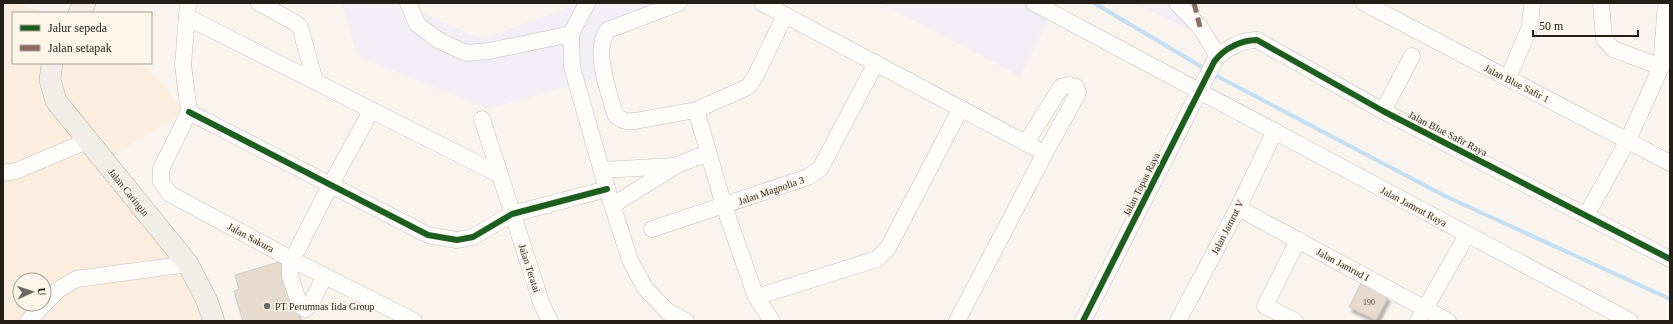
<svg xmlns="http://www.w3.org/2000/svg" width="1673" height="324" font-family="Georgia,serif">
<defs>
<filter id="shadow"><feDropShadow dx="2.5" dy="4.5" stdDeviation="1" flood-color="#0004"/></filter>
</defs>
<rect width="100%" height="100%" fill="#f9f4ee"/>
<g fill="#f2eef6">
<polygon points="342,3 413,3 414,10 482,39 581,3 684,3 608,25 595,39 596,78 488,109 357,56"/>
<polygon points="881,3 1057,3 1020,76"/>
<polygon points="1133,3 1199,3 1201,7 1189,29"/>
</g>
<path fill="#fbeedf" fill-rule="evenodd" d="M 3,3 L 11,3 L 51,13 L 13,13 L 13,63 L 140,63 L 168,90 L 183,113 L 104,161 L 218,321 L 3,321 ZM 20,280 L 44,280 L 44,304 L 20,304 Z"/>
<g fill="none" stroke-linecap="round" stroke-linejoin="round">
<g stroke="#c4def4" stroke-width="4">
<polyline points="1094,3 1207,70"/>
<polyline points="1213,74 1447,197 1670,299"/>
</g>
</g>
<g fill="#e7dbd0" stroke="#d0cbc5" filter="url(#shadow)">
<polygon points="282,261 300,321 243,321 234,291 239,289 235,275"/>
<polygon points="1361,283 1388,297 1376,320 1349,307"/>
</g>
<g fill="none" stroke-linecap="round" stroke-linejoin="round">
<defs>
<g id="minor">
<polyline points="188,3 183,65 189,112"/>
<polyline points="259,3 294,22 300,27 315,81"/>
<polyline points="408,3 417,24 438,40 466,53 489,51 571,34"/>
<polyline points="587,3 571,34 572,67 607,189 630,260 645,288 668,312 686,321"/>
<path d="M 679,3 L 608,30 C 592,50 609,92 615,114 C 621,121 626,122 635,121 L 696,110 L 748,87 L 755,77 L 785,15"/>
<polyline points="762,3 1035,148"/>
<polyline points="1034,3 1630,321"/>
<polyline points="1177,3 1200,27 1218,56"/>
<polyline points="1364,3 1670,163"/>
<polyline points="1601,3 1604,39 1613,49 1661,67"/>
<polyline points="187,17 500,175"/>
<polyline points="1508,78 1530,27 1532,3"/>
<polyline points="696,110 724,206 756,297 772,321"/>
<polyline points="1383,111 1412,56"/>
<polyline points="189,112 428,235 457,240 473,237 512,214 607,189"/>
<polyline points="189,112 161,169 161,182 170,194 293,260 414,321"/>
<polyline points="482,119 542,305 550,321"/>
<polyline points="602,170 674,166"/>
<polyline points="3,173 16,171 87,141"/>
<polyline points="613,205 677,165 708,153"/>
<polyline points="1238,208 1448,321"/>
<polyline points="1586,216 1628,140 1661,67 1666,3"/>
<polyline points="652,229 808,177 820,169 876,63"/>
<polyline points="325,276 310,305 305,309 300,306 290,276 290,264 331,184 371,111"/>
<polyline points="756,297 877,259 888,248 961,108"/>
<polyline points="28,321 58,290 76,279 188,264"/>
<polyline points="957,321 1045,153 1076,97 1078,92 1076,87 1069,85 1061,87 1026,143"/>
<path d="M 1083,321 L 1214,62 C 1223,49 1241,40 1257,40 L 1383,111 L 1670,259"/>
<polyline points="1178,321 1238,208 1274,133"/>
<polyline points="1295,321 1265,306 1298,240"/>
<polyline points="1418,321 1467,235"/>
</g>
<g id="major">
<polyline points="79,13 85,3"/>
<polyline points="52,63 50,80 56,101 188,264 207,301 214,321"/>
</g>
</defs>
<use href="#minor" stroke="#c4bfb9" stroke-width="17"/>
<use href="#major" stroke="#b9b3a7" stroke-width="22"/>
<use href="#minor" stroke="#fefdfc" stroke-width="16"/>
<use href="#major" stroke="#f0eee7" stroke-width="21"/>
<polyline stroke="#8d6e63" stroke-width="5" stroke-dasharray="10 5" stroke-linecap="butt" points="1194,3 1200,27"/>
<defs>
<g id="cycleway">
<polyline points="189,112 428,235 457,240 473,237 512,214 607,189"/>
<path d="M 1083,321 L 1214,62 C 1223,49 1241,40 1257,40 L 1383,111 L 1670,259"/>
</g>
</defs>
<use href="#cycleway" stroke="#fdf5ea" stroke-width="8"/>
<use href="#cycleway" stroke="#1b5e20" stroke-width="6"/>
</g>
<circle fill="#6e6962" stroke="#fdf5ea" stroke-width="1.5" cx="267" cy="306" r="4"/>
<g text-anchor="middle" stroke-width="3" stroke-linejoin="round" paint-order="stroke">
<g font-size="8" fill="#544d45">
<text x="1369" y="305">190</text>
</g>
<g font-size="10" fill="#231e17" stroke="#fdf5ea">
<text transform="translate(1517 83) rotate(27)" y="4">Jalan Blue Safir 1</text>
<text transform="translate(1448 133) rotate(27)" y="4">Jalan Blue Safir Raya</text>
<text transform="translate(1141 184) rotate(-63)" y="4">Jalan Topas Raya</text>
<text transform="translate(771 190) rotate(-19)" y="4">Jalan Magnolia 3</text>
<text transform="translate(129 192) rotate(51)" y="4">Jalan Caringin</text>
<text transform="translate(1414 206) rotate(28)" y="4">Jalan Jamrut Raya</text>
<text transform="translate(1227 227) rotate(-63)" y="4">Jalan Jamrut V</text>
<text transform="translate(251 237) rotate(28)" y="4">Jalan Sakura</text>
<text transform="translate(1343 264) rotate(28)" y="4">Jalan Jamrud I</text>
<text transform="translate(530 268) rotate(72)" y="4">Jalan Teratai</text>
</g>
<g font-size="10" fill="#231e17" stroke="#fdf5ea" text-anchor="start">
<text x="275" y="310">PT Perumnas Iida Group</text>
</g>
</g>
<rect width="1673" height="324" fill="none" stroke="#231e17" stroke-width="8"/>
<rect x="12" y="12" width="140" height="52" fill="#fdf5ea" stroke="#a69f96"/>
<rect x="20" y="25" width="20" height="6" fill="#1b5e20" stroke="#a69f96"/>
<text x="48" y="32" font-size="12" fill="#231e17">Jalur sepeda</text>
<rect x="20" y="45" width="20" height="6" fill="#8d6e63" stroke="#a69f96"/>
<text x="48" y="52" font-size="12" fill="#231e17">Jalan setapak</text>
<g transform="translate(32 292) rotate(87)"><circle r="19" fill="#fdf5ea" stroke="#a69f96"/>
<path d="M0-3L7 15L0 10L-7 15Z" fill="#6e6962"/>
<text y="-6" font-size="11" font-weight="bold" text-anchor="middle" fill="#231e17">U</text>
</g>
<path d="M1533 30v6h105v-6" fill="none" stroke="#231e17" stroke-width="2"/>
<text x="1539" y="30" font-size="12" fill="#231e17" stroke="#fdf5ea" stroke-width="3" paint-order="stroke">50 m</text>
</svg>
